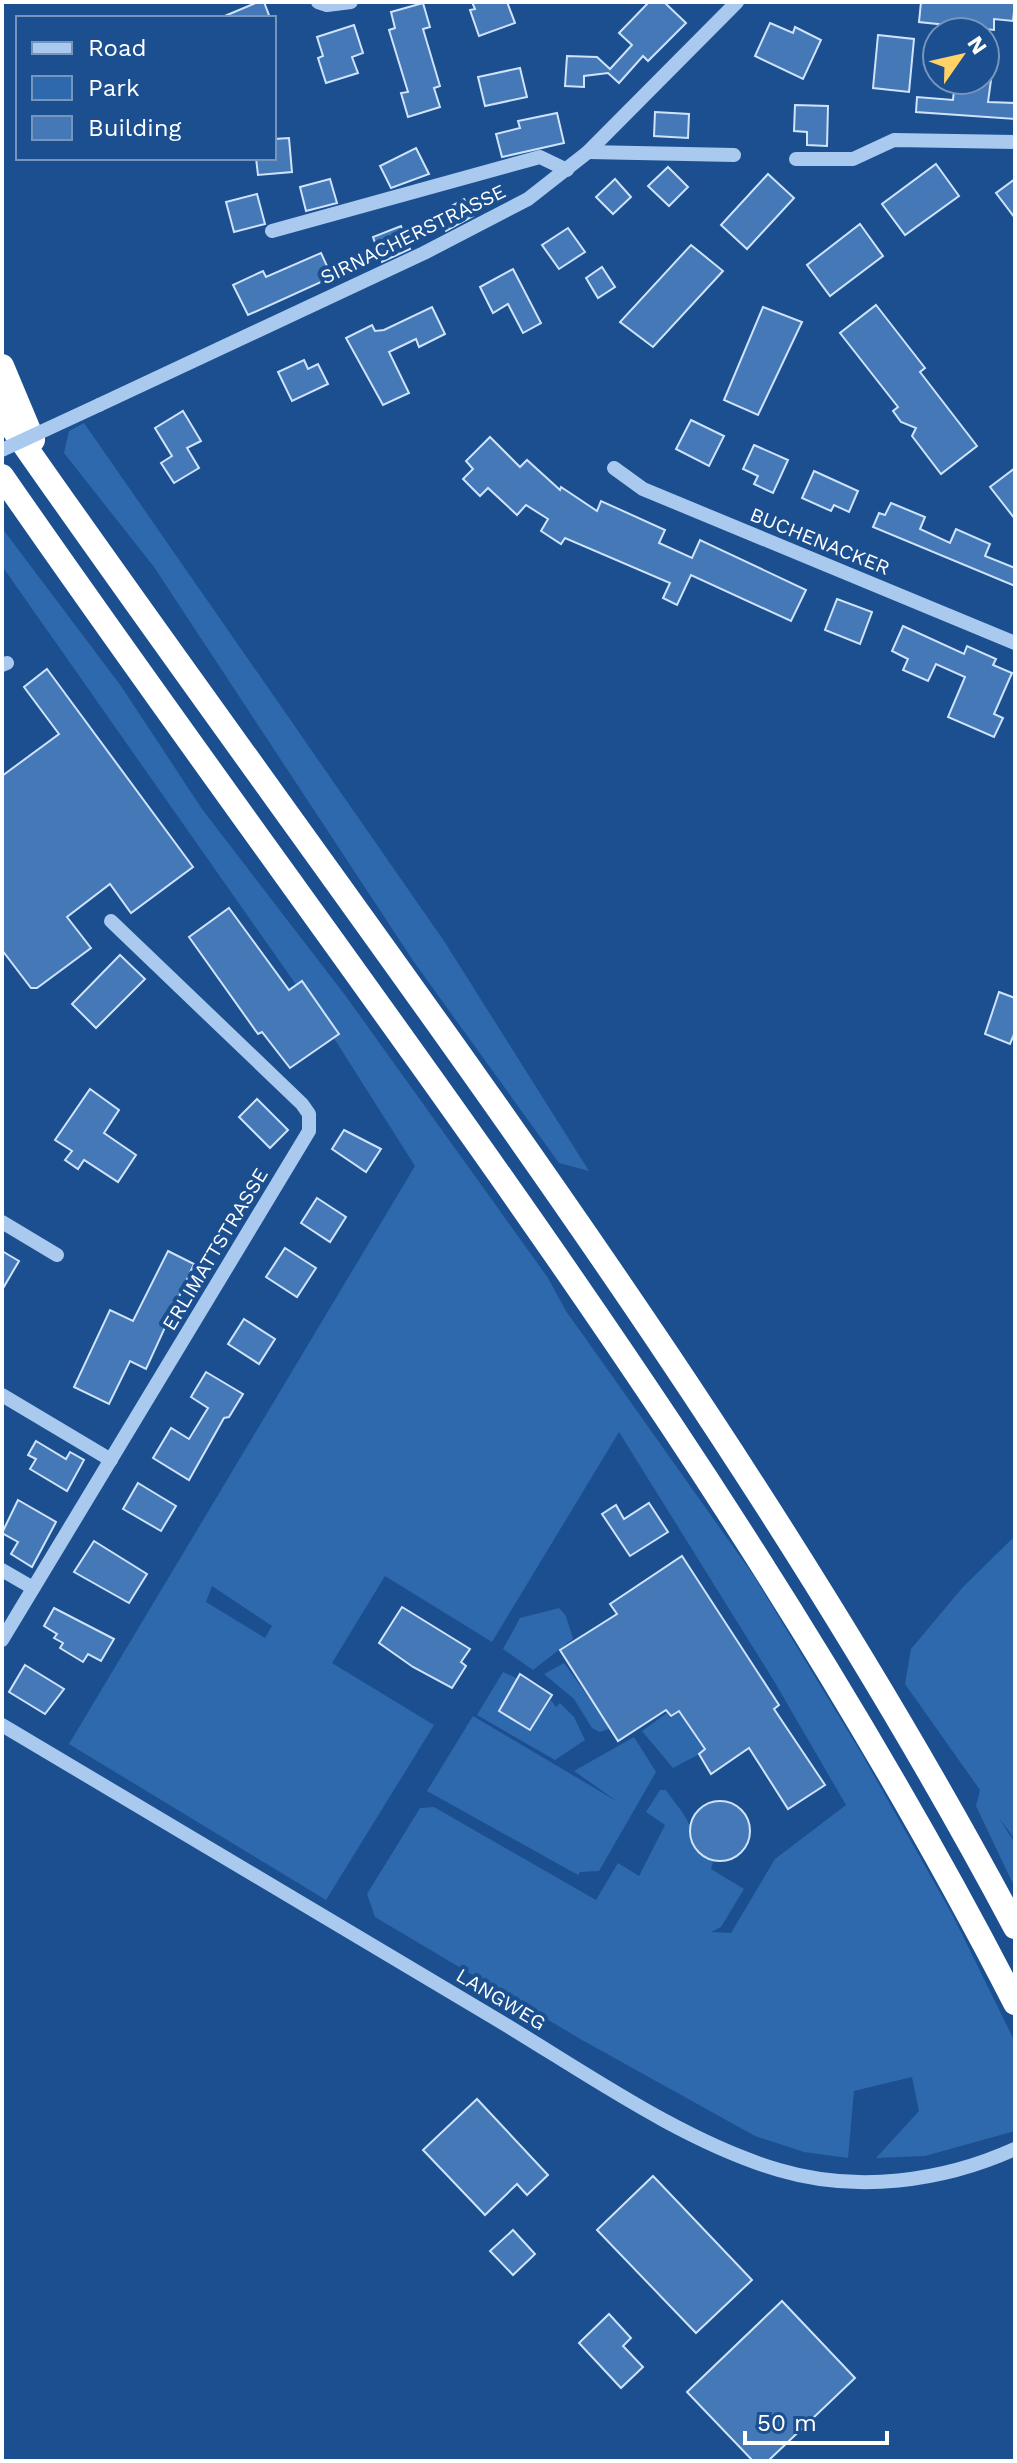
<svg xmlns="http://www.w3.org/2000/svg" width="1017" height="2463" font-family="'Work Sans',sans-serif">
<rect width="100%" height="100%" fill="#1b4f8f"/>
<g fill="#2e69ad" fill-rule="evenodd">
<polygon points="84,423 444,941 589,1171 559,1163 414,962 154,567 64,453 69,431"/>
<path d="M 2,528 L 121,686 L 202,809 L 345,995 L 548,1278 L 566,1311 L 754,1576 L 863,1756 L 952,1914 L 1015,2042 L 1015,2131 L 925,2156 L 876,2158 L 919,2111 L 912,2077 L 854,2091 L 848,2158 L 804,2152 L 755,2136 L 582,2040 L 375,1917 L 367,1894 L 420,1808 L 434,1807 L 596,1900 L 618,1863 L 639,1876 L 665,1825 L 646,1812 L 660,1790 L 666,1790 C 673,1801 684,1812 689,1824 C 698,1845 690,1848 713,1862 L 711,1869 L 744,1889 L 721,1927 L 711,1932 L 731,1933 L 775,1859 L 846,1805 L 774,1681 L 619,1432 L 492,1642 L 385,1576 L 332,1663 L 434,1725 L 326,1900 L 69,1744 L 415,1166 L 337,1043 L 2,566 ZM 212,1586 L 272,1626 L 265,1638 L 206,1602 Z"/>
<polygon points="1015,1536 1015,1839 998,1817 1015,1843 1015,1888 976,1806 980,1790 905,1684 911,1649 963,1587"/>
<polygon points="559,1608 566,1616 573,1639 533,1670 503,1649 520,1618"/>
<polygon points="564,1663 611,1728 600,1732 592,1728 574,1699 544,1674"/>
<polygon points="503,1672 518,1679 499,1711 530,1730 551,1700 556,1707 560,1703 574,1717 585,1740 555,1760 477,1715"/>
<polygon points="679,1712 705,1751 673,1768 642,1731 667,1713 670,1718"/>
<polygon points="473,1716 618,1802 574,1771 634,1737 656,1772 599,1871 580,1872 578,1875 427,1791"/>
</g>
<g fill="#4478b7" stroke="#cfe3fa" stroke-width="2">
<polygon points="258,2 264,2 270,18 220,18"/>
<polygon points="472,2 507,2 515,23 479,36 470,10 475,9"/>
<polygon points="649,2 664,2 686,23 648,61 643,56 619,83 608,73 584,76 584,87 565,86 567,56 597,57 610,69 632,45 619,33"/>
<polygon points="921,2 1015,2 1013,21 994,19 994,30 919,22"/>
<polygon points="423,3 430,27 423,29 440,86 434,88 440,107 408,117 401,93 408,92 389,30 395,28 391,12"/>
<polygon points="770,23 793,33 795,27 821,40 803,79 755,56"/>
<polygon points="354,25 363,53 352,57 358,73 326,83 318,58 323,56 317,37"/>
<polygon points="878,35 914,39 909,92 873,88"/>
<polygon points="520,68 527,97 485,106 478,77"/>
<polygon points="955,80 991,80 988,102 1015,103 1015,119 916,112 917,97 953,100"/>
<polygon points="795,105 828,106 827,146 807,145 807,132 794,131"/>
<polygon points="655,112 689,114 688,138 654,136"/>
<polygon points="557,113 564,143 502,157 496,134 520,128 518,121"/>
<polygon points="289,138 292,172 258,175 256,158 274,158 274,139"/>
<polygon points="416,148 429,174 391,188 380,166"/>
<polygon points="936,164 959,196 905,235 882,204"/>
<polygon points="668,167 688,187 669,206 648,186"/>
<polygon points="768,174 794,198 747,249 721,225"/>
<polygon points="330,179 337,203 306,211 300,187"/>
<polygon points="615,179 631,197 613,214 596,197"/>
<polygon points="1015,179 1015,218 996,193"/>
<polygon points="257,194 265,224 234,232 226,202"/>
<polygon points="464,199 473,216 446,231 437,214"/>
<polygon points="860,224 883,256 830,296 807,265"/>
<polygon points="401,226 410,249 382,262 373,237"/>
<polygon points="568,228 585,252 559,269 542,245"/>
<polygon points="691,245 723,271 653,347 620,322"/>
<polygon points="321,253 332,277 248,315 233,285 263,271 266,277"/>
<polygon points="602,267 615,287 598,298 586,278"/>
<polygon points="513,269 541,323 523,333 508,304 493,313 480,287"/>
<polygon points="876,305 925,368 920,372 977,446 941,474 912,436 916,428 901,422 893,411 898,407 840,333"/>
<polygon points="432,307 445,334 419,347 416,339 389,352 409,393 383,405 346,338 372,325 375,331 384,330"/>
<polygon points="763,307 802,322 758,415 724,400"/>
<polygon points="304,360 308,369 318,364 328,384 292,401 278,372"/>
<polygon points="183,411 201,441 187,448 199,468 174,483 161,463 172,456 155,428"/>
<polygon points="691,420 724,436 709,466 676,449"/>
<polygon points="490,437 520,467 527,460 560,490 561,487 597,511 601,501 665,530 659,543 692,558 700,540 806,590 791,621 691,575 677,605 663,598 670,583 565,538 561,544 541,531 548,519 526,505 517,515 488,488 480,496 463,479 473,469 466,461"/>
<polygon points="754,445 788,460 773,493 754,484 758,476 743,469"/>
<polygon points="1015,468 1015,519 990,487"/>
<polygon points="814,471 858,491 849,512 834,505 831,511 802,498"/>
<polygon points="891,503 925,517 920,529 950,543 956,529 990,544 985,556 1015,568 1015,586 873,527 879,513 885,515"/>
<polygon points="837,599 872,612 860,644 825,630"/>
<polygon points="903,626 964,654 967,646 996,659 993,665 1012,673 994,714 1003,718 994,737 948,717 965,677 936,664 928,681 903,670 908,659 892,651"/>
<polygon points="47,669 193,867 131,913 110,884 67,917 91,948 37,988 31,988 2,950 2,776 59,734 24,687"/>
<polygon points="229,908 289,990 302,981 339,1034 290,1068 262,1032 258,1034 189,937"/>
<polygon points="120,955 145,979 96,1028 72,1004"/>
<polygon points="999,992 1015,998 1015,1032 1010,1044 985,1034"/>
<polygon points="90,1089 119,1110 104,1133 136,1155 118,1182 84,1160 78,1169 65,1160 72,1151 55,1140"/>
<polygon points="257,1099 288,1130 270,1148 239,1117"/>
<polygon points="344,1130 381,1149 366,1172 332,1149"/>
<polygon points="317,1198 346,1217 330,1242 301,1223"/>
<polygon points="285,1248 316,1268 297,1297 266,1277"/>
<polygon points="2,1251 19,1261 2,1290"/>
<polygon points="168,1251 194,1264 146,1369 130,1361 109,1404 74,1387 110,1310 133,1321"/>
<polygon points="244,1319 275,1339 259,1364 228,1344"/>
<polygon points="206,1372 243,1394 229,1417 224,1418 189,1480 153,1458 171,1428 189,1439 208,1408 191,1397"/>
<polygon points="36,1441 66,1459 70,1452 84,1460 67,1491 30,1469 36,1459 28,1455"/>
<polygon points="138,1483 176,1506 161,1531 123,1509"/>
<polygon points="18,1500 56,1522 32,1567 11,1554 18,1542 2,1533"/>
<polygon points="649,1503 668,1532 630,1556 602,1514 616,1505 624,1519"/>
<polygon points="94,1541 147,1574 129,1603 74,1572"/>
<polygon points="682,1556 779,1705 774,1709 825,1785 788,1809 749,1748 711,1774 699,1754 705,1749 679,1711 671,1716 666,1710 618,1741 560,1650 617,1614 610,1604"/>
<polygon points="402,1607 470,1649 461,1662 466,1666 452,1688 413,1667 379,1643"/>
<polygon points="54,1608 114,1639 101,1661 88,1654 83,1662 60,1648 63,1643 54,1638 57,1634 44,1626"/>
<polygon points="25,1665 64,1689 45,1714 9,1692"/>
<polygon points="520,1674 552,1695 530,1730 499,1711"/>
<circle cx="720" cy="1831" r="30"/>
<polygon points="477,2099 548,2175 527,2195 517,2184 485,2215 423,2150"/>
<polygon points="653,2176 752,2280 696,2333 597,2230"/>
<polygon points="513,2230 535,2254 513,2275 490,2251"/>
<polygon points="782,2301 855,2378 768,2461 753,2461 687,2392"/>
<polygon points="609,2314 631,2338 623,2346 643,2367 621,2388 579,2343"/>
</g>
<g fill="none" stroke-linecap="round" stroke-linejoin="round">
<g stroke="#a9c9ee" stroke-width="14">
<polyline points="318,2 327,5 351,2"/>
<polyline points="588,152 734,155"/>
<polyline points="796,159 853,159 894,140 1015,142"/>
<polyline points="272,231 540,157 567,170"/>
<polyline points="99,405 424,253 528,199 588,152 737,2"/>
<polyline points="614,468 643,489 1015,643"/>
<polyline points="2,665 7,663"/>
<polyline points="2,1222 57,1255"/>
<polyline points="2,1395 111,1460"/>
<polyline points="2,1570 33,1588"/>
<polyline points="2,1640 309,1131 309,1114 302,1104 111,921"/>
<path d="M 2,1725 C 165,1822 328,1919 491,2016 C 579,2068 680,2141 779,2170 C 856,2193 942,2182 1015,2149"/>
</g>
<g stroke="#fff" stroke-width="24">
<polyline points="2,366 33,440"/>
<path d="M 2,413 C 348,911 729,1390 1015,1927"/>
<path d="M 2,476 C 349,978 735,1458 1015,2003"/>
</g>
<polyline stroke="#a9c9ee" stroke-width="14" points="2,450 99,405"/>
</g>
<g text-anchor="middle" stroke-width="8" stroke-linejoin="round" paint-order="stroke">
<g font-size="20" fill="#fff" stroke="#1b4f8f">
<text transform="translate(413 234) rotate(-26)" y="7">SIRNACHERSTRASSE</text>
<text transform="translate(820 541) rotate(22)" y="7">BUCHENACKER</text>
<text transform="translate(215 1249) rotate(-59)" y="7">ERLIMATTSTRASSE</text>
<text transform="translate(501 1999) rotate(31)" y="7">LANGWEG</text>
</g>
</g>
<rect width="1017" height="2463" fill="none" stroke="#ffffff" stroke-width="8"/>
<rect x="16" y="16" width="260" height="144" fill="#1b4f8f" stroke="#7695bc" stroke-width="2"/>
<rect x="32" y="42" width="40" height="12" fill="#a9c9ee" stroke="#7695bc" stroke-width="2"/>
<text x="88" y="56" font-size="24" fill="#ffffff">Road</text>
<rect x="32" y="76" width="40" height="24" fill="#2e69ad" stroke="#7695bc" stroke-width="2"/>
<text x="88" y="96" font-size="24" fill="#ffffff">Park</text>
<rect x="32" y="116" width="40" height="24" fill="#4478b7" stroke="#7695bc" stroke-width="2"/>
<text x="88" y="136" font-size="24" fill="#ffffff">Building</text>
<g transform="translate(961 56) rotate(56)"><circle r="38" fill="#1b4f8f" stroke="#7695bc" stroke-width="2"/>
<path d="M0-6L14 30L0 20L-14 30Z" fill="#ffd166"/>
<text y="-12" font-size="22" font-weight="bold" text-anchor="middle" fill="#ffffff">N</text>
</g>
<path d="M745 2431v12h142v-12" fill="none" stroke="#ffffff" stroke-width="4"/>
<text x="757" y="2431" font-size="24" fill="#ffffff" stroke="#1b4f8f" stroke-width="6" paint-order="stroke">50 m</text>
</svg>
